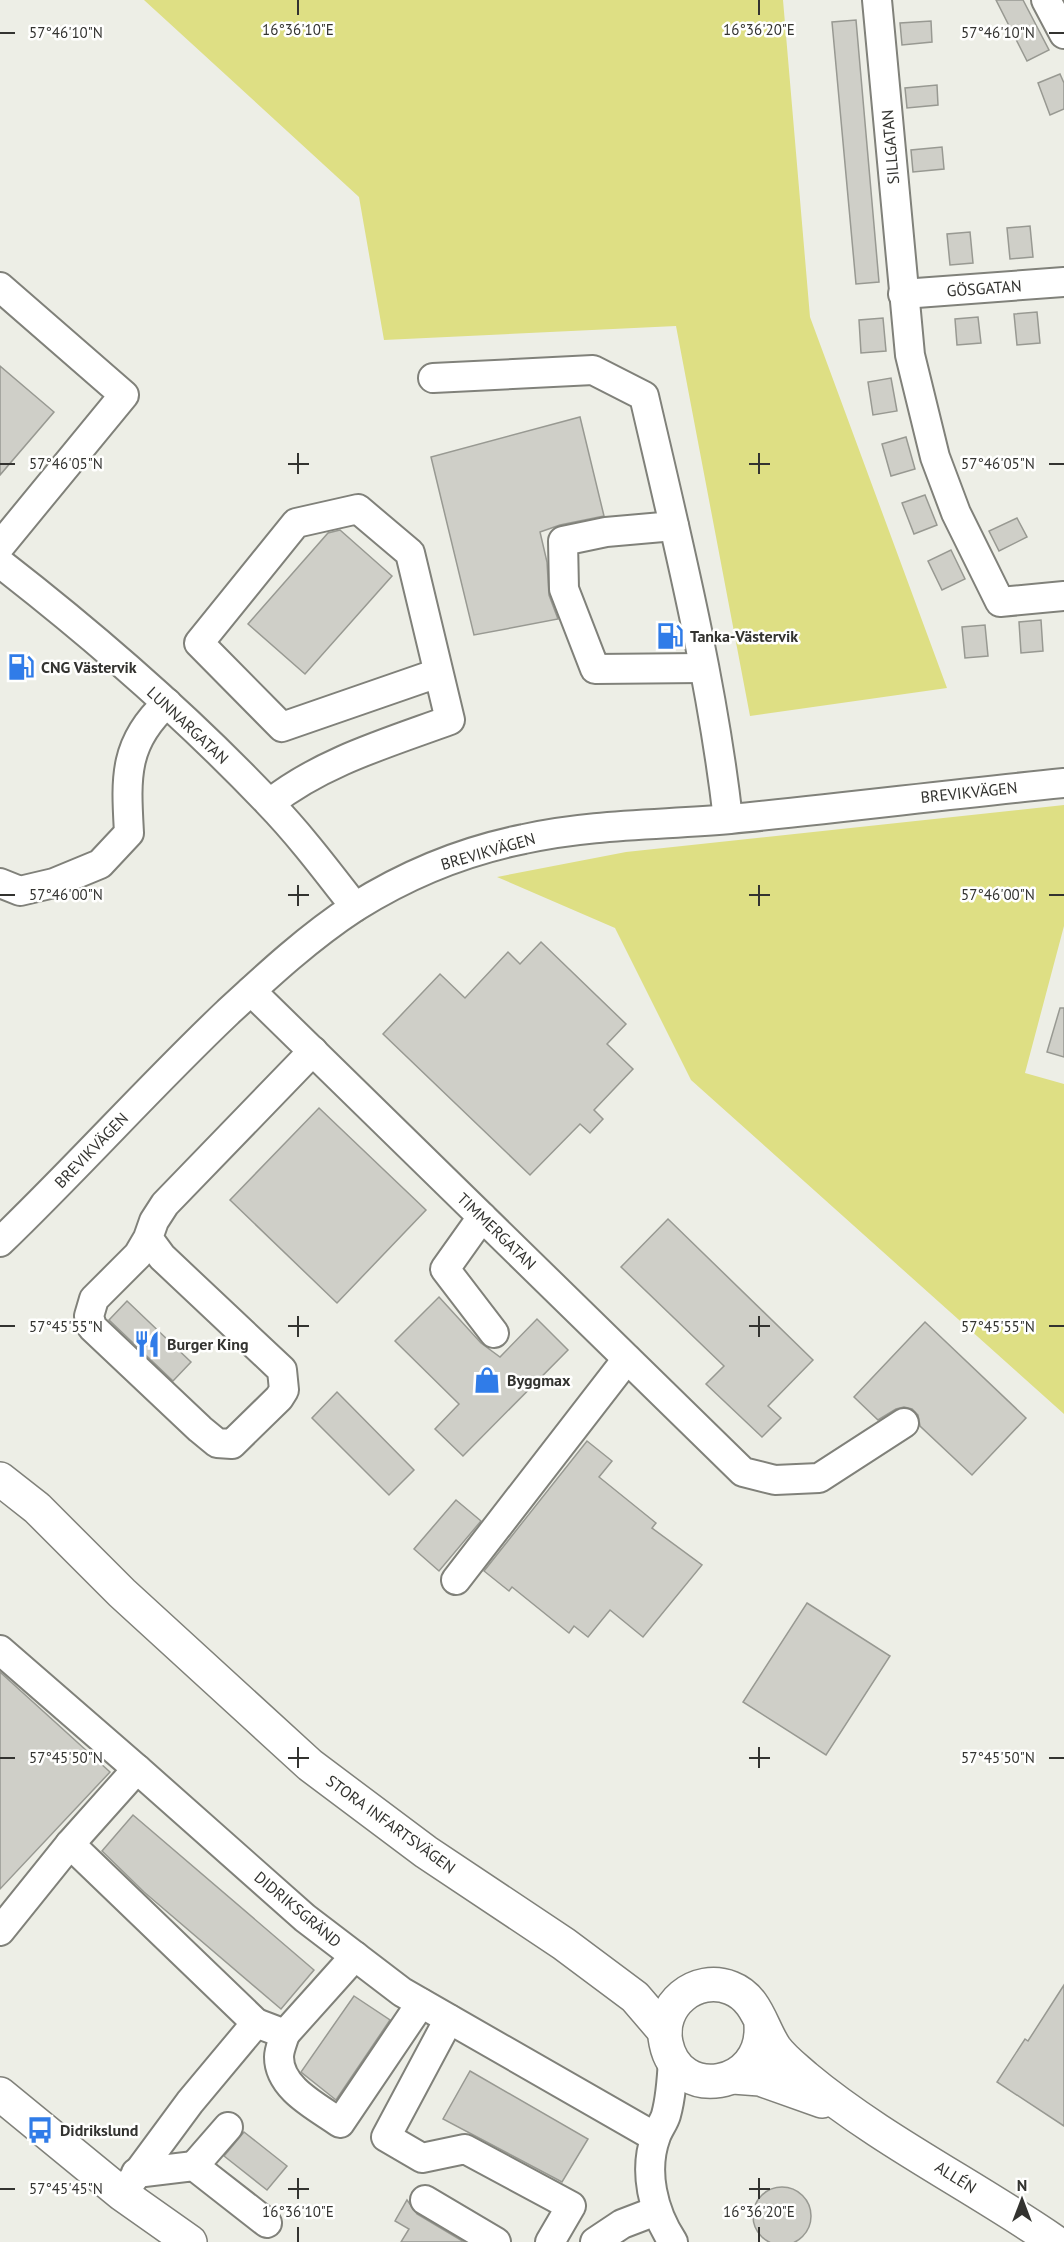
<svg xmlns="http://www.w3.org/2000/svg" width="1064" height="2242" font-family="'PT Sans',sans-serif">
<rect width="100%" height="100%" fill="#edeee6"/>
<g fill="#dedf84">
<polygon points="144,0 783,0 810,317 947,688 750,716 676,326 384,340 359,197"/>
<polygon points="1064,805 1064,926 1025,1073 1064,1084 1064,1414 691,1080 615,928 497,877 626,852"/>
</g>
<g fill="#cfcfc8" stroke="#989992" stroke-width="1.5">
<polygon points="996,0 1023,0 1049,50 1027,61"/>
<polygon points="856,20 879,282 856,284 832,22"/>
<polygon points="931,21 932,42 902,45 900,23"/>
<polygon points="1060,74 1064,83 1064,109 1050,115 1038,83"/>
<polygon points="937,85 938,105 907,108 905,88"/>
<polygon points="942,147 944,169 913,172 911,150"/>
<polygon points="1030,226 1033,257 1010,259 1007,228"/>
<polygon points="970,232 973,263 950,265 947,234"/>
<polygon points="1037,312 1040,343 1017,345 1014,314"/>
<polygon points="978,317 981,343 957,345 955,319"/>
<polygon points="883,318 886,351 861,353 859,320"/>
<polygon points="0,366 54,412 0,475"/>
<polygon points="891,378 897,411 873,415 868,382"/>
<polygon points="580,417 604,516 560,525 540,532 547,562 549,595 558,619 474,635 431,457"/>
<polygon points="906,437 915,469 891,476 882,444"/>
<polygon points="925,495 937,525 914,534 902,503"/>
<polygon points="1017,518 1027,537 999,551 989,531"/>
<polygon points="340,530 392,576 305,674 248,624 328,533"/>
<polygon points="951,550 965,579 942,590 928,561"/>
<polygon points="1041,620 1043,651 1021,653 1019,622"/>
<polygon points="985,625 988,656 965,658 962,627"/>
<polygon points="541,942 626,1024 607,1044 633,1069 594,1110 603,1119 590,1133 580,1124 530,1175 383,1034 440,974 465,998 508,952 520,964"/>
<polygon points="1060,1008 1064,1008 1064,1057 1047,1052"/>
<polygon points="319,1108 426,1210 337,1303 230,1200"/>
<polygon points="668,1219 813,1360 768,1406 781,1418 762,1437 706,1384 724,1366 621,1267"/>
<polygon points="439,1297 481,1343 500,1357 537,1319 568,1350 463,1456 435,1429 459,1404 395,1341"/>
<polygon points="127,1301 191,1362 173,1381 109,1320"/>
<polygon points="925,1322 1026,1418 972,1475 920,1426 918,1415 912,1409 904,1407 896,1409 878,1420 854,1397"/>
<polygon points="337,1392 414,1470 389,1495 312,1418"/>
<polygon points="587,1441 612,1461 599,1477 656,1523 652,1528 702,1565 643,1637 610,1610 588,1637 574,1626 569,1633 512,1587 509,1591 484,1571"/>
<polygon points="456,1500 481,1521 439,1571 414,1549"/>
<polygon points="807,1603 890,1656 826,1755 743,1702"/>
<polygon points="0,1672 110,1772 0,1889"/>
<polygon points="133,1815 314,1970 281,2009 144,1892 102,1851"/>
<polygon points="1064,1985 1064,2126 997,2082 1025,2039 1028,2041"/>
<polygon points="354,1996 390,2020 336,2100 301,2072"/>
<polygon points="470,2071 588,2139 562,2182 443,2119"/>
<polygon points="244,2132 287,2166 267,2190 224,2156"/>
<circle cx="782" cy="2216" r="29"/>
<polygon points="407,2200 417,2214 464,2242 401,2242 409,2229 395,2221"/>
</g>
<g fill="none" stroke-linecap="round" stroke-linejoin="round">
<defs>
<g id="minor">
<polyline points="877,0 910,355 935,457 956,513 1000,602 1064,596"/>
<polyline points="1046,0 1064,34"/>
<polyline points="0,287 124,395 0,546"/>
<polyline points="903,294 1064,282"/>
<path d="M 433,378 L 593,370 L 644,396 C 676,534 712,678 728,819"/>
<polyline points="674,526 606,532 563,541 564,589 595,669 702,668"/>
<path d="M 0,563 C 94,636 186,716 268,802 C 300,835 327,871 355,907"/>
<path d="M 270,803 C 322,762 387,743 450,720 L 410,553 L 358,509 L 296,523 L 199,643 L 282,727 L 438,673"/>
<path d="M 0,883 L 20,891 L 54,883 L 100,864 L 129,833 C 126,779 123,743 167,703"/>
<polyline points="251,991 743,1472 775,1480 819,1478 904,1423"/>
<polyline points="482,1217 445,1269 494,1333"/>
<polyline points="148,1238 138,1255 94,1299 89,1316 92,1327 200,1429 217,1443 232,1444 279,1398 284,1390 282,1370 162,1257 148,1238 154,1221 165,1204 313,1051"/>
<path d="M 0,1242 C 78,1167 150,1086 228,1012 C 268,975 309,937 355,907 C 406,875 464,851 524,839 C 591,824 662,825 730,819 C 842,808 953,794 1064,783"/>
<polyline points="456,1580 627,1359"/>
<polyline points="0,1650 137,1769"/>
<polyline points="70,1844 256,2023"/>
<polyline points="0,1931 70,1844 137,1769 305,1918 402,1992 655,2137"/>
<polyline points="449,2019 386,2137 422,2158 465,2149 571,2206 550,2242"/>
<path d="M 285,2034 C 283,2041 279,2050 279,2057 C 279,2089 318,2107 340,2123 L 421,2003"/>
<path d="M 673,2059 C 672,2078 671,2097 666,2115 C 664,2122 659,2128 656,2136 C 643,2171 653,2212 673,2242"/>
<polyline points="194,2166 228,2127"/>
<polyline points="136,2173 194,2166 267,2223"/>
<polyline points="122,2194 190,2102 256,2023 285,2034 355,1956"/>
<polyline points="425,2200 496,2242"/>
<polyline points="595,2242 622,2224 656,2211"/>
</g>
<g id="major">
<polyline points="0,1479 37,1508 122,1593 310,1765 426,1852 564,1944 635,1997 665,2032"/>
<path d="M 761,2025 C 765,2089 678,2103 666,2043 C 658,2005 696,1974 731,1988 C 757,1998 761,2027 775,2048 C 783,2059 795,2068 805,2077 C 879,2139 974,2186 1055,2242"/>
<polyline points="733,2077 760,2079 822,2101"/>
<polyline points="0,2094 122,2194 190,2242"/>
</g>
</defs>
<use href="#minor" stroke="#80817a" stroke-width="32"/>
<use href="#major" stroke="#80817a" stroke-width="36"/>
<use href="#minor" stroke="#fff" stroke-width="28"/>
<use href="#major" stroke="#fff" stroke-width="33"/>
</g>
<path fill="none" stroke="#333330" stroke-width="2" d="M 298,0 L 298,15M 759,0 L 759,15M 0,33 L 15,33M 1049,33 L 1064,33M 298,453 L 298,474M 759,453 L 759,474M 0,464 L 15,464M 288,464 L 309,464M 749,464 L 770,464M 1049,464 L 1064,464M 298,885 L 298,906M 759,885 L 759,906M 0,895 L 15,895M 288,895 L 309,895M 749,895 L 770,895M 1049,895 L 1064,895M 298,1316 L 298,1337M 759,1316 L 759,1337M 0,1326 L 15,1326M 288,1326 L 309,1326M 749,1326 L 770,1326M 1049,1326 L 1064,1326M 298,1747 L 298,1768M 759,1747 L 759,1768M 0,1758 L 15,1758M 288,1758 L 309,1758M 749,1758 L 770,1758M 1049,1758 L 1064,1758M 298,2178 L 298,2199M 759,2178 L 759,2199M 0,2189 L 15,2189M 288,2189 L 309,2189M 749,2189 L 770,2189M 298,2227 L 298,2242M 759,2227 L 759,2242"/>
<defs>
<symbol id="fuel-bare" viewBox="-9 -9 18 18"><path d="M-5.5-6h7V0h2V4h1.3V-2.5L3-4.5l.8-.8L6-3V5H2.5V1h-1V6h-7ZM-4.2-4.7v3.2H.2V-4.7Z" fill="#307ce8" stroke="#fffffe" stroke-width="2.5" paint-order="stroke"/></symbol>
<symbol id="restaurant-bare" viewBox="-9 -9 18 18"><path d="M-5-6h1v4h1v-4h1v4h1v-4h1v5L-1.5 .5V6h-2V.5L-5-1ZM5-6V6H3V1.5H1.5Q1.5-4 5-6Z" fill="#307ce8" stroke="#fffffe" stroke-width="2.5" paint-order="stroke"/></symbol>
<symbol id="shop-bare" viewBox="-9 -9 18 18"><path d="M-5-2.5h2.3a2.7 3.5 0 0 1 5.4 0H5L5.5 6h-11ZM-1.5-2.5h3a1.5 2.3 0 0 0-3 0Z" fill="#307ce8" stroke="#fffffe" stroke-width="2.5" paint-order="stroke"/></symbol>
<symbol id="bus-bare" viewBox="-9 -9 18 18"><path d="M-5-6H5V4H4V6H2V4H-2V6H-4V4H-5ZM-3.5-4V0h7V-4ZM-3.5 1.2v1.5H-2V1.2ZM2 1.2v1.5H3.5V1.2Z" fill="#307ce8" stroke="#fffffe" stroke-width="2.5" paint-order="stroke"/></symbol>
</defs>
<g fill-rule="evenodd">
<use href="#fuel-bare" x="651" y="617" width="38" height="38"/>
<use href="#fuel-bare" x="2" y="648" width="38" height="38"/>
<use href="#restaurant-bare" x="128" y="1325" width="38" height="38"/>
<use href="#shop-bare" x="468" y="1361" width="38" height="38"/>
<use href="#bus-bare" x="21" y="2111" width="38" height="38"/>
</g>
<g text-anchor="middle" stroke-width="5" stroke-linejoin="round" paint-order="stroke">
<g font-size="16" fill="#333330" stroke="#fffffe">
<text transform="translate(890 147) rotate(-95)" y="6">SILLGATAN</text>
<text transform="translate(984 288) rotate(-4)" y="6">GÖSGATAN</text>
<text transform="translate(188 725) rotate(43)" y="6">LUNNARGATAN</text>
<text transform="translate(969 792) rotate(-6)" y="6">BREVIKVÄGEN</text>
<text transform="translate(488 851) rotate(-16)" y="6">BREVIKVÄGEN</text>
<text transform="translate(91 1150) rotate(-46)" y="6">BREVIKVÄGEN</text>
<text transform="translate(497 1231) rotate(44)" y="6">TIMMERGATAN</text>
<text transform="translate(391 1824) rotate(36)" y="6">STORA INFARTSVÄGEN</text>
<text transform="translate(298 1909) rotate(40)" y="6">DIDRIKSGRÄND</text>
<text transform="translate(956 2177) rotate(32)" y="6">ALLÉN</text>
</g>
<g font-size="16" font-weight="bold" fill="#333330" stroke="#fffffe" text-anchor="start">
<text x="690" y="642">Tanka-Västervik</text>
<text x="41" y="673">CNG Västervik</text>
<text x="167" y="1350">Burger King</text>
<text x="507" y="1386">Byggmax</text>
<text x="60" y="2136">Didrikslund</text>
</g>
</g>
<g font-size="15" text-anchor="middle" fill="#333330" stroke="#fffffe" stroke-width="5" stroke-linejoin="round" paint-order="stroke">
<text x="298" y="35">16°36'10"E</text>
<text x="759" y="35">16°36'20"E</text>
<text x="66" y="38">57°46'10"N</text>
<text x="998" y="38">57°46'10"N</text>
<text x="66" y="469">57°46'05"N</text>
<text x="998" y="469">57°46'05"N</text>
<text x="66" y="900">57°46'00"N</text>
<text x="998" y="900">57°46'00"N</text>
<text x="66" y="1332">57°45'55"N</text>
<text x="998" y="1332">57°45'55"N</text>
<text x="66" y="1763">57°45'50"N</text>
<text x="998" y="1763">57°45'50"N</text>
<text x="66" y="2194">57°45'45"N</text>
<text x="298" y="2217">16°36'10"E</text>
<text x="759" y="2217">16°36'20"E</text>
</g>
<g transform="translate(1022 2200)" stroke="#fffffe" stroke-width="4.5" paint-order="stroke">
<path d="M0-4.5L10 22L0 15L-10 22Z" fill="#333330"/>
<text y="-9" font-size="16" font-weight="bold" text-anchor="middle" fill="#333330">N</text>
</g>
</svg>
